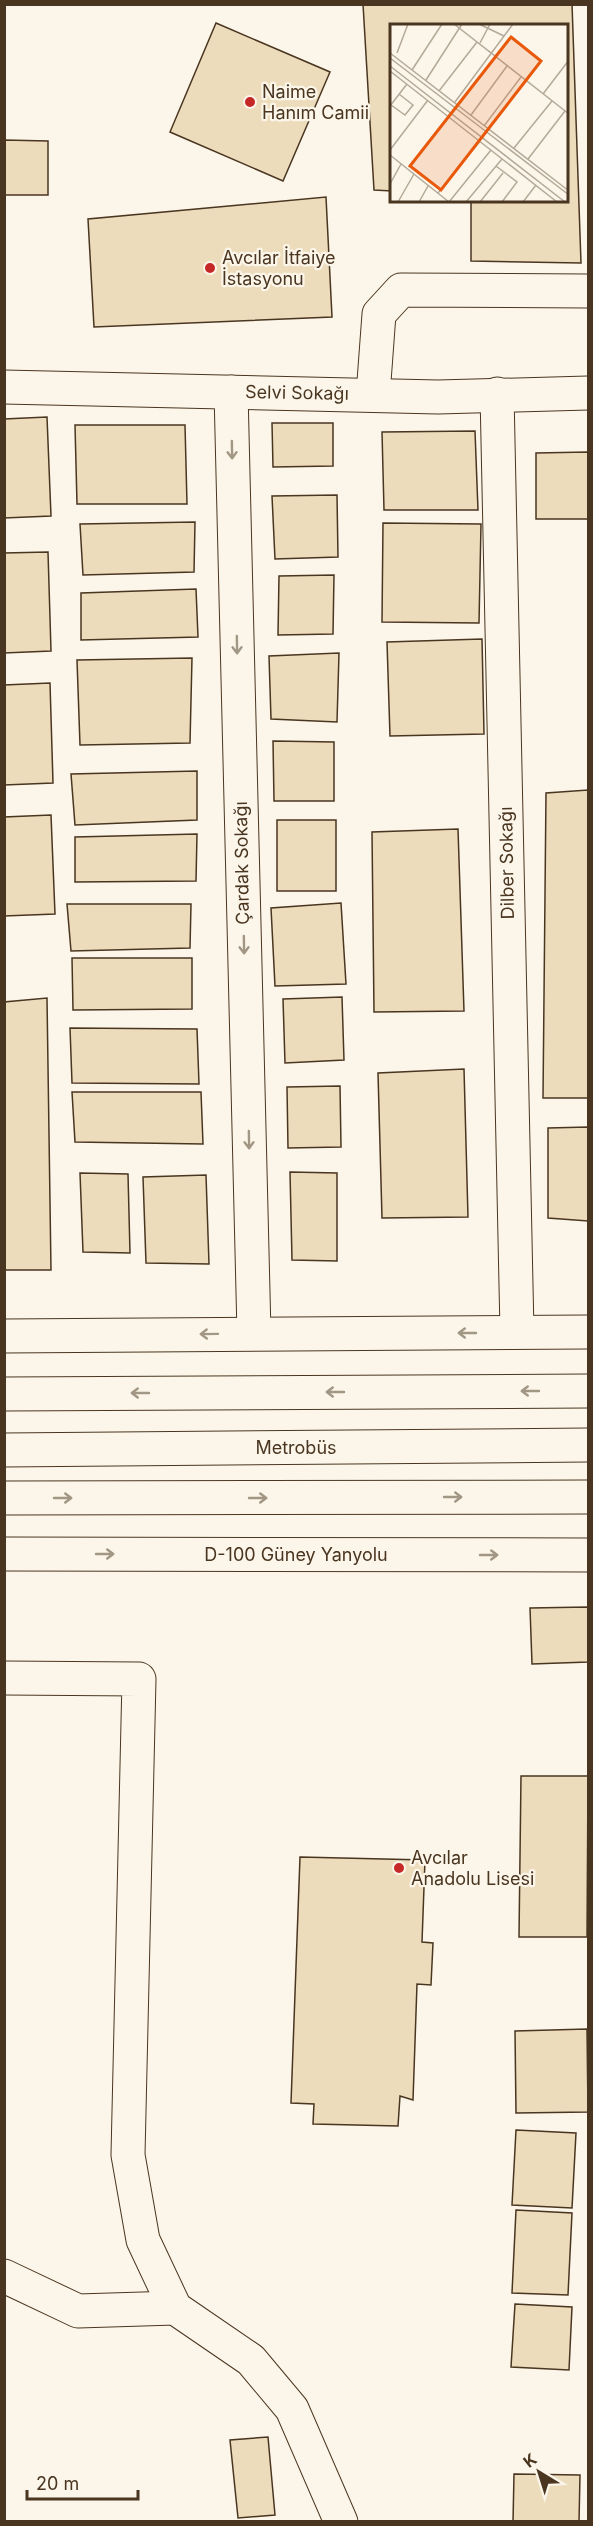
<svg xmlns="http://www.w3.org/2000/svg" width="593" height="2526" font-family="Inter,sans-serif">
<rect width="100%" height="100%" fill="#fbf6e9"/>
<g fill="#ecdcbc" stroke="#4a3520" stroke-width="1.5">
<polygon points="363,4 572,4 581,263 471,261 471,201 568,201 568,26 392,26 392,191 374,190"/>
<polygon points="216,23 330,72 283,181 170,132"/>
<polygon points="4,140 48,141 48,195 4,195"/>
<polygon points="326,197 332,317 94,327 88,219"/>
<polygon points="47,417 51,516 4,518 4,419"/>
<polygon points="272,423 333,423 333,466 273,467"/>
<polygon points="75,425 185,425 187,504 77,504"/>
<polygon points="475,431 478,510 384,510 382,432"/>
<polygon points="588,452 588,519 536,519 536,453"/>
<polygon points="337,495 338,557 275,559 272,496"/>
<polygon points="195,522 194,572 83,575 80,524"/>
<polygon points="383,523 481,524 479,623 382,622"/>
<polygon points="48,552 51,651 4,653 4,553"/>
<polygon points="334,575 333,634 278,635 279,576"/>
<polygon points="196,589 198,637 81,640 81,593"/>
<polygon points="482,639 484,734 390,736 387,642"/>
<polygon points="339,653 337,722 271,719 269,656"/>
<polygon points="192,658 190,743 80,745 77,660"/>
<polygon points="50,683 53,783 4,785 4,685"/>
<polygon points="273,741 334,742 334,801 274,801"/>
<polygon points="197,771 197,820 75,825 71,774"/>
<polygon points="588,790 588,1098 543,1098 546,793"/>
<polygon points="51,815 55,914 4,916 4,817"/>
<rect x="277" y="820" width="59" height="71"/>
<polygon points="458,829 464,1011 374,1012 372,832"/>
<polygon points="197,834 196,881 75,882 75,837"/>
<polygon points="341,903 346,984 275,986 271,908"/>
<polygon points="67,904 191,904 190,948 71,951"/>
<polygon points="72,958 192,958 192,1009 73,1010"/>
<polygon points="342,997 344,1060 285,1063 283,999"/>
<polygon points="47,998 51,1270 4,1270 4,1002"/>
<polygon points="70,1028 197,1029 199,1084 72,1083"/>
<polygon points="464,1069 468,1217 382,1218 378,1073"/>
<polygon points="340,1086 341,1147 288,1148 287,1087"/>
<polygon points="72,1092 201,1092 203,1144 75,1142"/>
<polygon points="588,1127 588,1221 548,1218 548,1128"/>
<polygon points="290,1172 337,1173 337,1261 292,1260"/>
<polygon points="80,1173 128,1174 130,1253 83,1252"/>
<polygon points="206,1175 209,1264 146,1263 143,1177"/>
<polygon points="588,1607 588,1662 532,1664 530,1608"/>
<polygon points="521,1776 588,1776 587,1937 519,1937"/>
<polygon points="300,1857 425,1860 422,1942 433,1943 431,1985 417,1984 413,2100 400,2096 398,2126 313,2124 314,2104 291,2103"/>
<polygon points="587,2029 588,2112 516,2113 515,2031"/>
<polygon points="516,2130 576,2133 572,2208 512,2205"/>
<polygon points="516,2210 572,2213 568,2295 512,2293"/>
<polygon points="515,2304 572,2307 569,2370 511,2367"/>
<polygon points="268,2437 275,2515 238,2518 230,2440"/>
<polygon points="514,2474 580,2475 579,2522 513,2522"/>
</g>
<g fill="none" stroke-linecap="round" stroke-linejoin="round">
<defs>
<g id="minor">
<polyline points="4,387 438,397 588,393"/>
<polyline points="231,392 254,1333"/>
<polyline points="497,394 517,1332"/>
<polyline points="373,395 379,314 401,290 588,291"/>
<polyline points="4,1450 588,1445"/>
<polyline points="4,1678 139,1679 128,2155 143,2240 175,2308 251,2360 292,2409 341,2522"/>
<polyline points="4,2276 78,2311 175,2308"/>
</g>
<g id="major">
<polyline points="4,1336 588,1332"/>
<polyline points="4,1554 588,1555"/>
</g>
<g id="highway">
<polyline points="4,1394 588,1391"/>
<polyline points="4,1498 588,1497"/>
</g>
</defs>
<use href="#minor" stroke="#4a3520" stroke-width="35"/>
<use href="#major" stroke="#4a3520" stroke-width="35"/>
<use href="#highway" stroke="#4a3520" stroke-width="35"/>
<use href="#minor" stroke="#fbf6e9" stroke-width="33"/>
<use href="#major" stroke="#fbf6e9" stroke-width="33"/>
<use href="#highway" stroke="#fbf6e9" stroke-width="33"/>
</g>
<defs><path id="oneway-shaft" d="M-6 0H5M1.5-3L5.5 0L1.5 3" fill="none" stroke-width="1.6" stroke-linecap="round" stroke-linejoin="round" transform="scale(1.5)"/></defs>
<g stroke="#a29684">
<use href="#oneway-shaft" transform="translate(232 450) rotate(89)"/>
<use href="#oneway-shaft" transform="translate(237 645) rotate(89)"/>
<use href="#oneway-shaft" transform="translate(244 945) rotate(89)"/>
<use href="#oneway-shaft" transform="translate(249 1140) rotate(89)"/>
<use href="#oneway-shaft" transform="translate(467 1333) rotate(180)"/>
<use href="#oneway-shaft" transform="translate(209 1334) rotate(179)"/>
<use href="#oneway-shaft" transform="translate(530 1391) rotate(180)"/>
<use href="#oneway-shaft" transform="translate(335 1392) rotate(180)"/>
<use href="#oneway-shaft" transform="translate(140 1393) rotate(180)"/>
<use href="#oneway-shaft" transform="translate(453 1497)"/>
<use href="#oneway-shaft" transform="translate(63 1498)"/>
<use href="#oneway-shaft" transform="translate(258 1498)"/>
<use href="#oneway-shaft" transform="translate(105 1554)"/>
<use href="#oneway-shaft" transform="translate(489 1555)"/>
</g>
<g fill="#c62828" stroke="#fbf6e9" stroke-width="2">
<circle cx="250" cy="102" r="6"/>
<circle cx="210" cy="268" r="6"/>
<circle cx="399" cy="1868" r="6"/>
</g>
<g text-anchor="middle" stroke-width="4.5" stroke-linejoin="round" paint-order="stroke">
<g font-size="18" fill="#4a3520" stroke="#fbf6e9" text-anchor="start">
<text x="262" y="98">Naime<tspan x="262" dy="21">Hanım Camii</tspan></text>
<text x="222" y="264">Avcılar İtfaiye<tspan x="222" dy="21">İstasyonu</tspan></text>
<text x="411" y="1864">Avcılar<tspan x="411" dy="21">Anadolu Lisesi</tspan></text>
</g>
<g font-size="18" fill="#4a3520" stroke="#fbf6e9">
<text transform="translate(297 393) rotate(1)" y="6">Selvi Sokağı</text>
<text transform="translate(242 863) rotate(-91)" y="6">Çardak Sokağı</text>
<text transform="translate(507 863) rotate(-91)" y="6">Dilber Sokağı</text>
<text x="296" y="1454">Metrobüs</text>
<text x="296" y="1561">D-100 Güney Yanyolu</text>
</g>
</g>
<g transform="translate(390 24)">
<rect width="178" height="178" fill="#fbf6e9"/>
<path fill="none" stroke="#b4a999" stroke-width="1.5" d="M 64,0 L 179,90M 89,0 L 114,12M 90,19 L 100,0M 0,29 L 179,167M 7,29 L 18,0M 0,34 L 179,171M 0,42 L 175,178M 22,46 L 52,0M 0,47 L 167,178M 36,56 L 72,0M 49,67 L 87,18M 153,70 L 179,36M 65,78 L 123,0M 1,81 L 15,91 L 23,81 L 9,70M 0,82 L 17,60M 81,91 L 117,42M 94,102 L 131,53M 124,124 L 162,77M 0,126 L 38,76M 0,131 L 59,178M 138,135 L 175,87M 106,142 L 127,158 L 112,178M 0,160 L 11,140M 48,169 L 90,117M 8,178 L 24,150M 29,178 L 38,162M 59,178 L 101,126M 76,178 L 112,135M 90,178 L 113,149M 133,178 L 146,161"/>
<path fill="#e8590c" fill-opacity="0.15" stroke="#e8590c" stroke-width="3" d="M 121,13 L 151,37 L 51,166 L 20,142 Z"/>
<rect width="178" height="178" fill="none" stroke="#4a3520" stroke-width="3"/>
</g>
<rect width="593" height="2526" fill="none" stroke="#4a3520" stroke-width="12"/>
<g transform="translate(539 2472) rotate(322)" stroke="#fbf6e9" stroke-width="4.5" paint-order="stroke">
<path d="M0-4.5L10 22L0 15L-10 22Z" fill="#4a3520"/>
<text y="-9" font-size="16" font-weight="bold" text-anchor="middle" fill="#4a3520">K</text>
</g>
<path d="M27 2490v9h111v-9" fill="none" stroke="#4a3520" stroke-width="3"/>
<text x="36" y="2490" font-size="18" fill="#4a3520" stroke="#fbf6e9" stroke-width="4.5" paint-order="stroke">20 m</text>
</svg>
